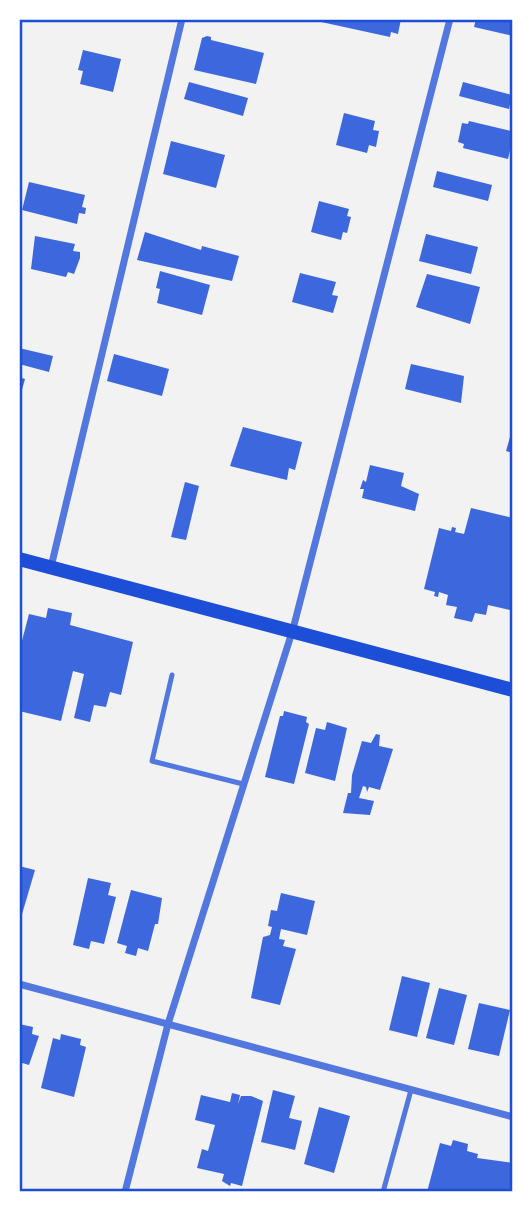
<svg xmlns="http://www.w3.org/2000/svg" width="532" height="1211" font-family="'Varela Round',sans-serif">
<rect width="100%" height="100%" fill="#f2f2f2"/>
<g fill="#3d67dc">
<polygon points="401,19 398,34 391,32 390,37 312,20"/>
<polygon points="476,19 513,19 513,36 474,27"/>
<polygon points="207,36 211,37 211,40 264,53 256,84 194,70 202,38"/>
<polygon points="83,50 121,59 113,92 80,84 83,71 78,70"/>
<polygon points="189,82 248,98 243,116 184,99"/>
<polygon points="463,82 512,95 509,109 459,96"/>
<polygon points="344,113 375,121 373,130 379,131 376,147 369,145 367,153 336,145"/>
<polygon points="469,121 511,131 513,138 508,159 463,148 464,144 458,142 462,123 468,124"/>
<polygon points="171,141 225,155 216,188 163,174"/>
<polygon points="437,171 492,185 488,201 433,187"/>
<polygon points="29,182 85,195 82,207 86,208 85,214 79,213 77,224 22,210"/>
<polygon points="319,201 349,209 347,216 351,217 347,233 343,232 341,240 311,232"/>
<polygon points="145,232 201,250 202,246 239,256 232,281 137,260"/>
<polygon points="426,234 478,247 471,274 419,261"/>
<polygon points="35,236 75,244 73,251 80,252 80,258 74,274 68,272 66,277 31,269"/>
<polygon points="160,271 210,285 202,315 157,303 160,289 156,288"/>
<polygon points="300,273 336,282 332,295 338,296 333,313 292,302"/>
<polygon points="427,274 480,287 470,324 416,307"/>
<polygon points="19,348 53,356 49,372 19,364"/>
<polygon points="114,354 169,369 162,396 107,381"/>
<polygon points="411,364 464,376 461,403 405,389"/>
<polygon points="19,377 25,379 20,397 19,397"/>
<polygon points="243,427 302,442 295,470 289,468 287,480 230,466"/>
<polygon points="512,430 513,430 513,453 506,451"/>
<polygon points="370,465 404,473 401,486 419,494 415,511 362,498 364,489 360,489 363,480 366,482"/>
<polygon points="185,482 199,486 186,540 171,537"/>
<polygon points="471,508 513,518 513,598 510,610 488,605 486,615 475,613 472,622 454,618 457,607 446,605 448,595 439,592 438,597 434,596 435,592 424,589 439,528 451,531 452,527 456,528 455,532 464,534"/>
<polygon points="48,608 72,613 70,625 133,642 121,695 110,692 106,707 94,705 90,722 74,718 84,674 73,671 61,721 19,711 19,652 29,614 46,618"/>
<polygon points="284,711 307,717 306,722 309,724 294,784 265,777 280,716 283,716"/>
<polygon points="327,722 347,728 335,781 305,773 316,728 325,730"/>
<polygon points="376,734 380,735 379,746 393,749 380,790 369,787 367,792 366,787 363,786 359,798 374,801 370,815 343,813 348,793 351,793 352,775 362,741 371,743"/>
<polygon points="19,866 35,870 20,921 19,921"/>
<polygon points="88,878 111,883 108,895 116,897 104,944 91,941 89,949 73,945"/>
<polygon points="131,890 162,898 158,924 155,924 148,951 138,948 136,956 125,953 127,946 117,943"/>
<polygon points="281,893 315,901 307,935 281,929 279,939 285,940 283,946 296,949 280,1005 251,998 263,937 270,935 272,927 268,926 271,910 277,911"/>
<polygon points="402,976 430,983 417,1037 389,1030"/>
<polygon points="439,988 467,995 454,1045 426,1038"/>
<polygon points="479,1003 510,1010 499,1056 468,1049"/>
<polygon points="19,1024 33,1027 32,1034 39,1036 29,1065 19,1062"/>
<polygon points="61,1034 81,1039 80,1045 86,1047 74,1097 41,1088 53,1038 60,1040"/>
<polygon points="273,1090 295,1096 289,1118 302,1121 295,1150 261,1142"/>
<polygon points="232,1093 240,1095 238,1104 241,1096 251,1096 263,1101 242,1186 231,1183 230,1186 222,1181 224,1174 197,1168 202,1149 208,1151 215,1125 195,1120 201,1095 230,1102"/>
<polygon points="319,1107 350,1116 334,1173 304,1164"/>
<polygon points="453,1140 468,1144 467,1151 478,1154 477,1158 513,1163 513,1192 427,1192 440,1143 451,1146"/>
</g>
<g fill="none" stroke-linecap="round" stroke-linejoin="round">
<g stroke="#5277de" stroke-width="5">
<polyline points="172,675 152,761 243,784"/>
<polyline points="383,1192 411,1090"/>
</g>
<g stroke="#5277de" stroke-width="7">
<polyline points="51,567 182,19"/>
<polyline points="19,984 513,1117"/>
<polyline points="125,1192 168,1024 293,629 450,19"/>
</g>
<polyline stroke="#1d4ed8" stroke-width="14" points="19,559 513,690"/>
</g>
<rect width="532" height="1211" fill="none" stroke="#ffffff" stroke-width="42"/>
<rect x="21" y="21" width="490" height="1169" fill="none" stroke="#1d4ed8" stroke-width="2.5"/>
</svg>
